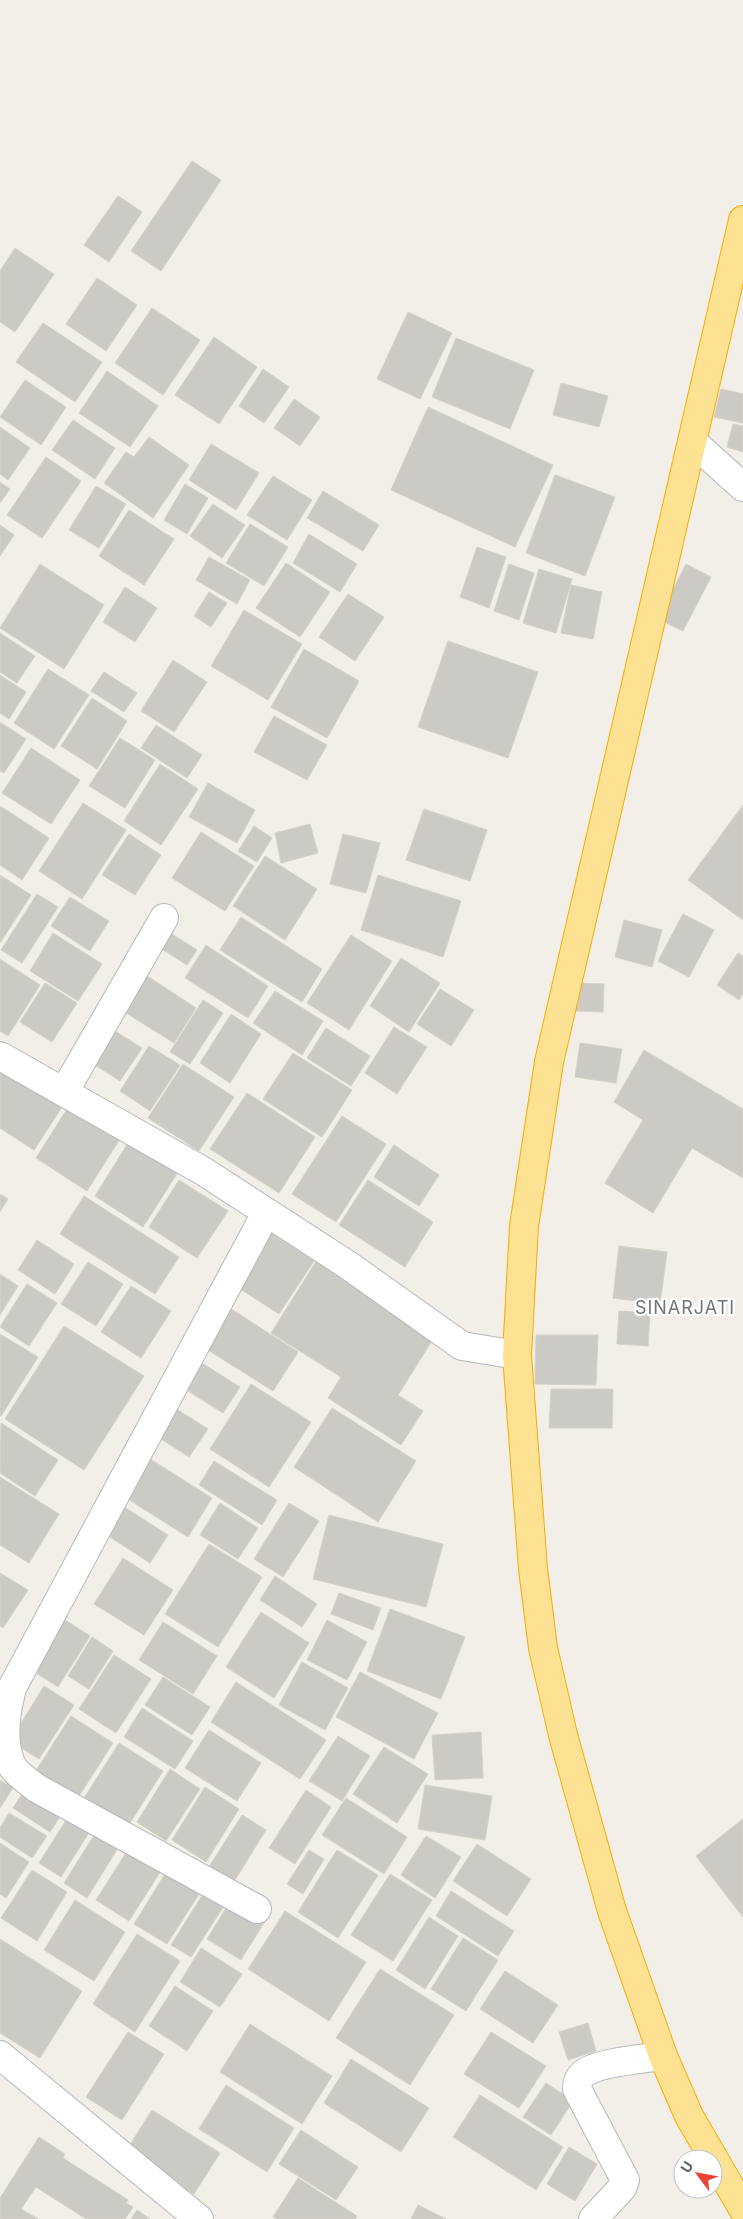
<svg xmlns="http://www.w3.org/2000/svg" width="743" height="2219" font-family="Inter,sans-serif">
<rect width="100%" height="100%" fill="#f1efe8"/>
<g fill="#cccac5" stroke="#d6d1c6">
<polygon points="192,161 221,180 161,271 131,251"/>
<polygon points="118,196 142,212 109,262 84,245"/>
<polygon points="15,248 54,274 15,332 0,322 0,271"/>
<polygon points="97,278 137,305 106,351 66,324"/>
<polygon points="152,308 200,340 163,395 115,363"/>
<polygon points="408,312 452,333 420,399 377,379"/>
<polygon points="43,323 102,362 75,402 16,362"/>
<polygon points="214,337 257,367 219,424 175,395"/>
<polygon points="456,338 534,370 510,429 432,397"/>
<polygon points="263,369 289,387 264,423 239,406"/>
<polygon points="107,371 158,406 130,447 79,413"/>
<polygon points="25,380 66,407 41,445 0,417"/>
<polygon points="561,383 608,396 599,427 553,415"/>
<polygon points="721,389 743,394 743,423 714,417"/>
<polygon points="294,399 320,417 300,446 274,428"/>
<polygon points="428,407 553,465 515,547 391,490"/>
<polygon points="73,420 115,448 95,479 52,450"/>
<polygon points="733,424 743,426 743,452 727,447"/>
<polygon points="0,427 30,448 8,480 0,474"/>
<polygon points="149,437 189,465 153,518 104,483 126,452 134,457"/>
<polygon points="211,444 259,473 236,510 189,480"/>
<polygon points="46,457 81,481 42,538 7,515"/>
<polygon points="555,475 615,497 585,576 526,553"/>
<polygon points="273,476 312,500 287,540 247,515"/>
<polygon points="0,482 10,489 0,503"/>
<polygon points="185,484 208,498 187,534 164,520"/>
<polygon points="96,486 126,504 99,548 69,530"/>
<polygon points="323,491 379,525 363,551 307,518"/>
<polygon points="213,504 245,525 222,558 190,536"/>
<polygon points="129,510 174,539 144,585 99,556"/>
<polygon points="250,524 288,547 264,586 226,563"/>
<polygon points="0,525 14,535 0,556"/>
<polygon points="309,534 357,564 340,592 293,563"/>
<polygon points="477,547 506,557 489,608 460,597"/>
<polygon points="209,557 250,580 237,604 196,580"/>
<polygon points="286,563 330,592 300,637 256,608"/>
<polygon points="40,564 104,605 64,669 0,628"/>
<polygon points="509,564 534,573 519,620 494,611"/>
<polygon points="686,564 711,577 683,631 658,619"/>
<polygon points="539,569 572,579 556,633 523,623"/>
<polygon points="571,585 602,592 593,639 561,633"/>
<polygon points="125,587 157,608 135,642 103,622"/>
<polygon points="209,592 227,603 211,627 194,616"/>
<polygon points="348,594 384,617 355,661 319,637"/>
<polygon points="244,610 302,644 268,700 211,666"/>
<polygon points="0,633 35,656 17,683 0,672"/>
<polygon points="448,641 538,672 508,758 418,727"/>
<polygon points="304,649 359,681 327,738 271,707"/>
<polygon points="173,660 207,682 174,732 141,711"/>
<polygon points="48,669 89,695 54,749 14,723"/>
<polygon points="104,672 137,693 124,712 91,691"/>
<polygon points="0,675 26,692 9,719 0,713"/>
<polygon points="92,698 127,721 97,769 61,746"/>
<polygon points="274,716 327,745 307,780 254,752"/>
<polygon points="0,722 26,739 4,773 0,771"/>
<polygon points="156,725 202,755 187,778 141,748"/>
<polygon points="120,738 155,760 125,808 89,786"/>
<polygon points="31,748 80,780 51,824 2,793"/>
<polygon points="160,764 198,789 161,845 124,821"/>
<polygon points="208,783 255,810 237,843 189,817"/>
<polygon points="83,803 126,830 82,899 39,871"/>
<polygon points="743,805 743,920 688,880"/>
<polygon points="0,806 49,838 22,880 0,865"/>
<polygon points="424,809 487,830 470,881 406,860"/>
<polygon points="310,824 318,853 281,863 275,833"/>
<polygon points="254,826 272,838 257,862 238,851"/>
<polygon points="201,832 254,866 225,911 172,878"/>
<polygon points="129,834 161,855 135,895 102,875"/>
<polygon points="343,834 380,843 366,893 330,884"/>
<polygon points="265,856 317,889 285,940 233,906"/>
<polygon points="0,875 31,895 0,943"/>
<polygon points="378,875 461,901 443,957 361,930"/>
<polygon points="37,894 58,907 22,963 1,950"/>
<polygon points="70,897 109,921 90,951 51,926"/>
<polygon points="683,914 714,930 689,977 658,961"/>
<polygon points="241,917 322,969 302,1002 220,950"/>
<polygon points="624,920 662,930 652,967 615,957"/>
<polygon points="167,931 197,950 187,965 157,946"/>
<polygon points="53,933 102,964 78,1001 30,971"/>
<polygon points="351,935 392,961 349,1030 307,1003"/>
<polygon points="206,945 268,986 248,1018 185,978"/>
<polygon points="738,953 743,956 743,994 739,1000 717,985"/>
<polygon points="401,958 440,983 409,1032 370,1006"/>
<polygon points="0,959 40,985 8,1036 0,1031"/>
<polygon points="138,970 196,1008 174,1043 115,1006"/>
<polygon points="45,983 77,1003 52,1042 20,1022"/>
<polygon points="575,983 604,984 603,1012 573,1011"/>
<polygon points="440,989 474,1010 451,1046 417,1024"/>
<polygon points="275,991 323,1021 302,1055 253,1023"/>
<polygon points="203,1000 223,1013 190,1064 170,1052"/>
<polygon points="231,1014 261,1034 230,1083 200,1063"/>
<polygon points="107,1026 142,1048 120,1081 86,1059"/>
<polygon points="394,1027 427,1047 397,1094 365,1073"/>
<polygon points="326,1028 370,1056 351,1086 307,1058"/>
<polygon points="580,1043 622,1049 616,1083 575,1077"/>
<polygon points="149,1046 180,1065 150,1111 120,1091"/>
<polygon points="644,1050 743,1109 743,1178 692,1148 653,1213 605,1183 643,1120 614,1102"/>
<polygon points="293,1053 352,1090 322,1137 263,1099"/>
<polygon points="0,1059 66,1101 34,1150 0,1128"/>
<polygon points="183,1064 234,1097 199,1151 148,1118"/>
<polygon points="247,1093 315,1137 279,1193 210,1149"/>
<polygon points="72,1101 123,1134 87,1191 36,1158"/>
<polygon points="342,1116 386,1144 336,1222 292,1194"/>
<polygon points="133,1135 182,1166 143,1227 95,1196"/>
<polygon points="394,1145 439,1175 419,1206 374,1177"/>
<polygon points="179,1180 228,1211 197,1258 149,1227"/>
<polygon points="368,1180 433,1222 405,1267 339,1225"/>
<polygon points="0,1194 8,1199 0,1212"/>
<polygon points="84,1196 179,1257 155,1294 60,1234"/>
<polygon points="266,1230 314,1261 279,1314 231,1283"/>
<polygon points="37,1240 74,1264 55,1294 18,1270"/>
<polygon points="619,1246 667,1252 660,1304 613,1298"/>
<polygon points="317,1260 435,1336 398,1395 423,1411 401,1445 328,1398 341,1377 271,1333"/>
<polygon points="88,1262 123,1284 96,1326 61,1304"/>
<polygon points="0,1274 18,1286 0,1315"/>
<polygon points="27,1284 57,1303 29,1346 0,1327"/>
<polygon points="131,1286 171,1311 141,1358 101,1332"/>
<polygon points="225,1305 298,1352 273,1391 200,1345"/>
<polygon points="619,1311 650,1313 648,1346 617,1344"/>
<polygon points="64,1326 144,1376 84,1470 5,1419"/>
<polygon points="0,1334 38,1357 1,1416 0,1416"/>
<polygon points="536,1335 598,1335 596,1385 535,1384"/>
<polygon points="194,1358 240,1387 223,1413 177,1384"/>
<polygon points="251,1384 311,1422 269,1487 210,1449"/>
<polygon points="551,1389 613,1389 612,1428 549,1428"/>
<polygon points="170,1405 208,1429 189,1457 152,1433"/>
<polygon points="332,1408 416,1461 378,1522 294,1467"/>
<polygon points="1,1423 58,1460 35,1496 0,1473"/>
<polygon points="147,1457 212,1498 188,1537 123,1496"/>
<polygon points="214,1461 277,1500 262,1525 199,1485"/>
<polygon points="0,1477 59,1514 29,1563 0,1545"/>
<polygon points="220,1503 258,1528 238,1559 200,1535"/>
<polygon points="289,1503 319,1521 283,1577 254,1559"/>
<polygon points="124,1507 168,1535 150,1563 107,1535"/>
<polygon points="329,1515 443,1544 426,1607 313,1579"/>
<polygon points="209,1544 262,1577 218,1647 165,1614"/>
<polygon points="123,1558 173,1590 144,1635 94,1604"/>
<polygon points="0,1573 28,1590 3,1628 0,1626"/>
<polygon points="275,1576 317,1604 302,1627 260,1600"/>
<polygon points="339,1593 381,1608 373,1630 331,1614"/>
<polygon points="390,1609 465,1637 441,1699 367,1671"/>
<polygon points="261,1612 309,1643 274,1698 226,1667"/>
<polygon points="59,1616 90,1636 58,1687 27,1667"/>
<polygon points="327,1620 367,1642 347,1680 307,1660"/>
<polygon points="163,1622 217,1656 193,1694 139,1660"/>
<polygon points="92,1637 113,1651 89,1689 68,1676"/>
<polygon points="114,1655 151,1679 116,1733 79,1709"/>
<polygon points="302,1662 348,1688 325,1730 279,1705"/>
<polygon points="360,1672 438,1713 414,1759 336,1717"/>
<polygon points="163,1677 210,1707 192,1735 145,1705"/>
<polygon points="236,1682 326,1740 300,1779 211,1722"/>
<polygon points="44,1686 74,1705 39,1759 10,1741"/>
<polygon points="142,1708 193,1741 175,1769 124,1737"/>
<polygon points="71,1716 113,1743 74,1804 32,1777"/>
<polygon points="209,1730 261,1763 237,1801 185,1768"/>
<polygon points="481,1732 483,1778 435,1780 432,1735"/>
<polygon points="338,1736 370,1756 342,1801 309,1781"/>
<polygon points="119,1743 163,1771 123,1834 79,1806"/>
<polygon points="384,1747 428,1774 397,1823 353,1794"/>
<polygon points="170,1769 200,1789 166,1841 137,1822"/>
<polygon points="0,1780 13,1788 0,1808"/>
<polygon points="425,1785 492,1796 485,1840 418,1829"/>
<polygon points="27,1786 65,1809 50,1832 13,1808"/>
<polygon points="205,1787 239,1809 206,1862 172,1840"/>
<polygon points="306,1790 331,1807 295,1864 269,1848"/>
<polygon points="346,1798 407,1837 384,1874 322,1835"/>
<polygon points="9,1813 47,1836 32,1858 0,1837 0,1828"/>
<polygon points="70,1814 92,1828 61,1877 39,1863"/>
<polygon points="242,1815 266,1830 230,1888 205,1873"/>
<polygon points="743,1819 743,1917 696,1856"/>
<polygon points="100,1826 123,1840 87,1898 64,1883"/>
<polygon points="426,1836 461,1857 435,1898 401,1875"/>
<polygon points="0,1843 29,1862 6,1898 0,1894"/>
<polygon points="477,1844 531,1879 507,1916 453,1881"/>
<polygon points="131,1845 164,1866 129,1921 96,1900"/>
<polygon points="309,1850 324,1859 303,1894 287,1884"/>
<polygon points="337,1850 378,1875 338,1938 298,1912"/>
<polygon points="168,1869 201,1891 167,1944 134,1924"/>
<polygon points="32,1870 67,1892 37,1941 1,1918"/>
<polygon points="390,1874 432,1900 393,1961 351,1935"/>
<polygon points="208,1886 229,1898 191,1957 171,1945"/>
<polygon points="451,1891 514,1931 498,1956 436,1916"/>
<polygon points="233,1897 267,1918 241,1960 207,1939"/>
<polygon points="75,1900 125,1932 94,1981 44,1950"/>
<polygon points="285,1911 366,1962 329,2021 248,1969"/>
<polygon points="429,1917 458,1936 425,1989 396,1970"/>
<polygon points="137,1934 180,1961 135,2032 93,2004"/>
<polygon points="463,1938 498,1960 466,2011 431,1989"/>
<polygon points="0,1939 82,1991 40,2058 0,2033"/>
<polygon points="201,1948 242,1974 220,2007 180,1982"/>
<polygon points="380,1969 454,2015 410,2085 336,2038"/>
<polygon points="505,1971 558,2005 533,2043 480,2009"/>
<polygon points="175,1986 213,2011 187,2051 149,2026"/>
<polygon points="588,2023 596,2051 568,2060 559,2032"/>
<polygon points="250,2024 332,2076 302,2124 220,2072"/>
<polygon points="128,2032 164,2054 122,2120 86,2097"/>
<polygon points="491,2032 546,2066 519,2108 464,2074"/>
<polygon points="351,2059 429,2108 401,2152 324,2103"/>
<polygon points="546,2083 573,2101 551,2135 523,2117"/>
<polygon points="226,2085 294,2128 267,2172 199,2129"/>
<polygon points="480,2095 563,2147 536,2190 453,2137"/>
<polygon points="152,2110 220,2153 194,2194 126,2151"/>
<polygon points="301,2130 358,2167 336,2200 279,2164"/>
<polygon points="39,2137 65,2154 63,2158 128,2200 126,2203 133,2207 125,2219 86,2219 36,2187 21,2209 38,2219 0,2219 0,2198"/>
<polygon points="569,2147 597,2164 575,2201 547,2184"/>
<polygon points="298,2178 357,2216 355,2219 277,2219 273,2217"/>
<polygon points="418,2205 446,2219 411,2219"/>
<polygon points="137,2210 150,2219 131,2219"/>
</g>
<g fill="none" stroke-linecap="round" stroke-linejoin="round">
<defs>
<g id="street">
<polyline points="693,442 743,487"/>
<polyline points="0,1056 203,1171 348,1265 462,1346 517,1355"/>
<polyline points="64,1092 164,918"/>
<path d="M 257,1909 L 38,1789 C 30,1783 20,1776 14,1769 C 0,1747 6,1711 12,1688 L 266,1213"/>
<polyline points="0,2055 199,2219"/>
<path d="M 593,2219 L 622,2188 L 625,2180 L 577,2089 C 577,2084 578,2079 582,2075 C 595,2062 644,2059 663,2056"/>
</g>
<polyline id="highway" points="743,220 549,1062 524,1226 517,1355 533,1569 543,1648 563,1735 612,1911 663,2056 689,2116 743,2209"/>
</defs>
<use href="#street" stroke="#b5b8bc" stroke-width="30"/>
<use href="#highway" stroke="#f9ab00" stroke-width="30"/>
<use href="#street" stroke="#fff" stroke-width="28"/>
<use href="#highway" stroke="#fde293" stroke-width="28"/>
</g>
<g text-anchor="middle" stroke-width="4.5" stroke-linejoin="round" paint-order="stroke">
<g font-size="18" letter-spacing="1" fill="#70757a" stroke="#fff">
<text x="685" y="1314">SINARJATI</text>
</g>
</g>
<g transform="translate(698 2174) rotate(302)"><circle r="24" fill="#ffffff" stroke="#bfc1c3"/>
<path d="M0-4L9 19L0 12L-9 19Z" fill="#ea4335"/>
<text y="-8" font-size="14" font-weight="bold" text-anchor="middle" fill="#5f6368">U</text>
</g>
</svg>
